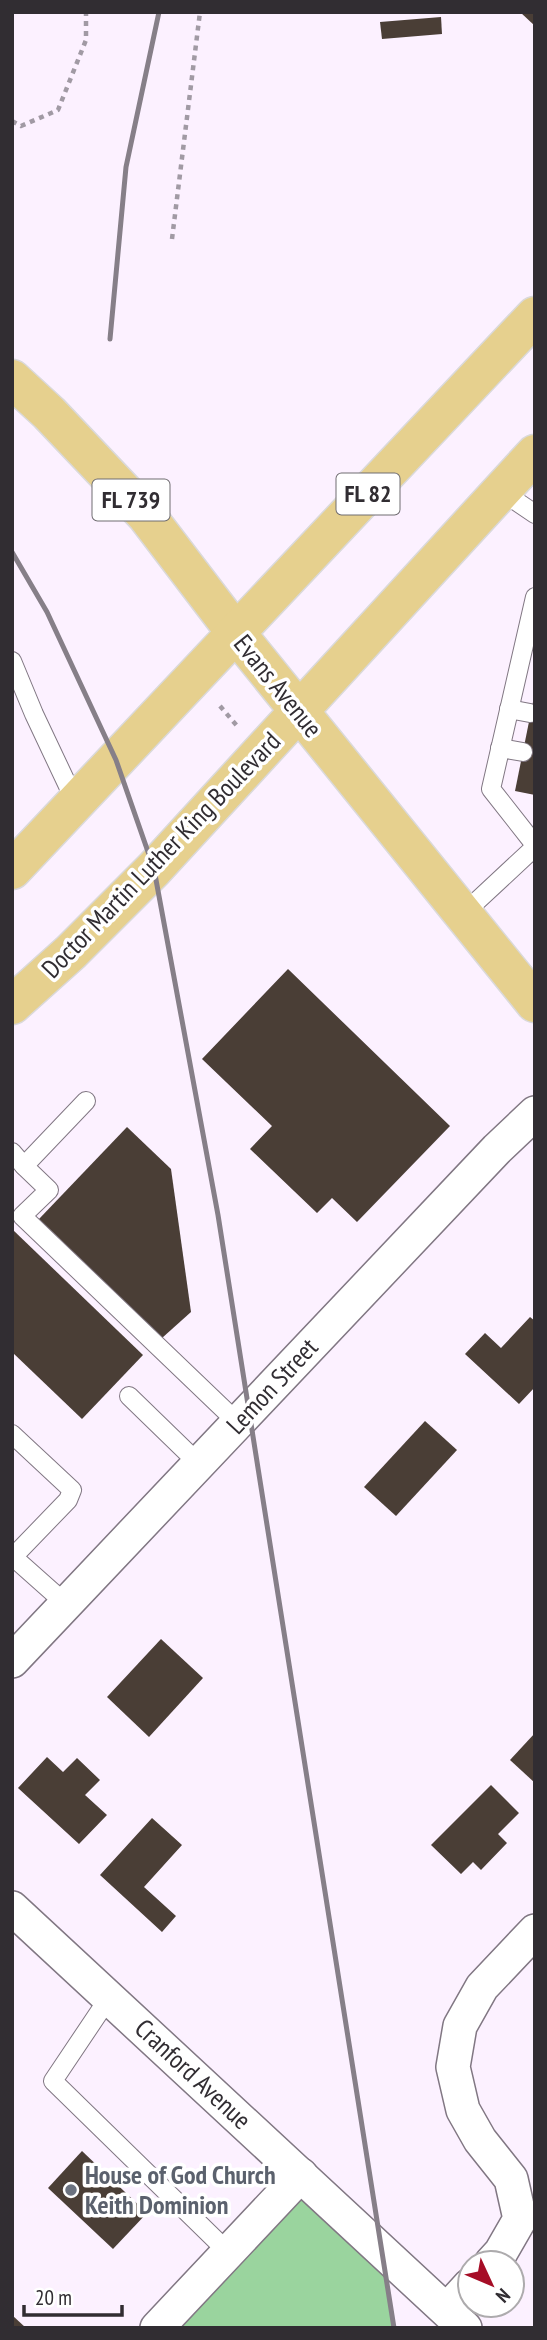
<svg xmlns="http://www.w3.org/2000/svg" width="547" height="2340" font-family="'PT Sans Narrow',sans-serif">
<rect width="100%" height="100%" fill="#fcf1ff"/>
<polygon fill="#9ad49e" points="301,2175 382,2251 394,2328 157,2328"/>
<g fill="#4a3e36">
<polygon points="520,12 535,12 535,26"/>
<polygon points="441,17 442,34 382,39 380,22"/>
<polygon points="534,697 535,697 535,795 515,791"/>
<polygon points="288,969 450,1126 357,1222 332,1198 317,1213 250,1149 272,1126 202,1059"/>
<polygon points="127,1127 171,1169 191,1312 162,1338 39,1219"/>
<polygon points="12,1229 143,1355 82,1419 12,1352"/>
<polygon points="530,1317 535,1321 535,1387 519,1404 465,1354 485,1333 501,1348"/>
<polygon points="425,1421 457,1450 396,1516 364,1487"/>
<polygon points="161,1639 203,1678 149,1737 107,1697"/>
<polygon points="535,1733 535,1783 510,1760"/>
<polygon points="47,1757 63,1772 77,1758 100,1780 85,1795 107,1815 79,1844 18,1788"/>
<polygon points="491,1785 519,1813 498,1834 507,1843 481,1870 473,1862 461,1874 431,1845"/>
<polygon points="152,1818 182,1845 144,1887 176,1916 162,1932 100,1875"/>
<polygon points="82,2151 147,2213 113,2249 48,2188"/>
<polygon points="12,2315 26,2328 12,2328"/>
</g>
<g fill="none" stroke-linecap="round" stroke-linejoin="round">
<defs>
<g id="service">
<polyline points="501,491 535,514"/>
<polyline points="535,597 491,789 535,845"/>
<polyline points="12,661 34,714 76,803"/>
<polyline points="509,709 530,713"/>
<polyline points="500,748 523,752"/>
<polyline points="463,914 535,847"/>
<polyline points="12,1152 24,1166 86,1101"/>
<polyline points="24,1166 49,1190 22,1216 238,1423"/>
<polyline points="129,1396 199,1464"/>
<polyline points="12,1434 72,1490 68,1500 13,1557"/>
<polyline points="12,1556 66,1604"/>
<polyline points="110,1996 53,2081 228,2252"/>
</g>
<g id="minor">
<polyline points="12,1661 497,1149 535,1113"/>
<polyline points="12,1908 465,2328"/>
<polyline points="491,2263 501,2252 520,2219 511,2179 480,2140 463,2110 453,2067 460,2026 482,1987 535,1931"/>
<polyline points="447,2310 470,2285"/>
<polyline points="157,2328 301,2175"/>
</g>
<g id="primary">
<polyline points="12,379 49,413 146,515 236,633 535,1003"/>
<polyline points="12,870 535,316"/>
<polyline points="12,1005 71,952 154,869 535,454"/>
</g>
</defs>
<use href="#service" stroke="#817783" stroke-width="20"/>
<use href="#minor" stroke="#817783" stroke-width="36"/>
<use href="#primary" stroke="#dad9da" stroke-width="41"/>
<g stroke="#a19aa4" stroke-width="4.5" stroke-dasharray="5 5" stroke-linecap="butt">
<polyline points="12,121 21,126 58,110 86,40 86,12"/>
<polyline points="172,239 200,12"/>
<polyline points="220,706 238,727"/>
</g>
<use href="#service" stroke="#fff" stroke-width="18"/>
<use href="#minor" stroke="#fff" stroke-width="33"/>
<use href="#primary" stroke="#e6d08e" stroke-width="38"/>
<g stroke="#867f88" stroke-width="5">
<polyline points="110,339 126,167 159,12"/>
<polyline points="12,552 47,612 116,760 154,869 218,1215 394,2328"/>
</g>
</g>
<circle fill="#6b7280" stroke="#fff" stroke-width="2.5" cx="71" cy="2190" r="7"/>
<g text-anchor="middle" stroke-width="7" stroke-linejoin="round" paint-order="stroke">
<g fill="#fff" stroke="#6f6c70" stroke-width="2">
<rect x="336.5" y="473.5" width="63" height="41" rx="5"/>
<rect x="92.5" y="479.5" width="77" height="41" rx="5"/>
</g>
<g font-size="24" font-weight="bold" fill="#312d32">
<text x="368" y="502">FL 82</text>
<text x="131" y="508">FL 739</text>
</g>
<g font-size="26" fill="#312d32" stroke="#fff">
<text transform="translate(278 686) rotate(51)" y="9">Evans Avenue</text>
<text transform="translate(161 855) rotate(-46)" y="9">Doctor Martin Luther King Boulevard</text>
<text transform="translate(272 1386) rotate(-47)" y="9">Lemon Street</text>
<text transform="translate(193 2074) rotate(43)" y="9">Cranford Avenue</text>
</g>
<g font-size="26" font-weight="bold" fill="#5b616d" stroke="#fff" text-anchor="start">
<text x="85" y="2184">House of God Church<tspan x="85" dy="30">Keith Dominion</tspan></text>
</g>
</g>
<rect width="547" height="2340" fill="none" stroke="#312d32" stroke-width="28"/>
<g transform="translate(491 2284) rotate(134)"><circle r="33" fill="#ffffff" stroke="#adabad" stroke-width="2"/>
<path d="M0-5L12 26L0 18L-12 26Z" fill="#a60d26"/>
<text y="-10" font-size="19" font-weight="bold" text-anchor="middle" fill="#312d32">N</text>
</g>
<path d="M24 2305v10h98v-10" fill="none" stroke="#312d32" stroke-width="3.5"/>
<text x="35" y="2305" font-size="21" fill="#312d32" stroke="#ffffff" stroke-width="5" paint-order="stroke">20 m</text>
</svg>
